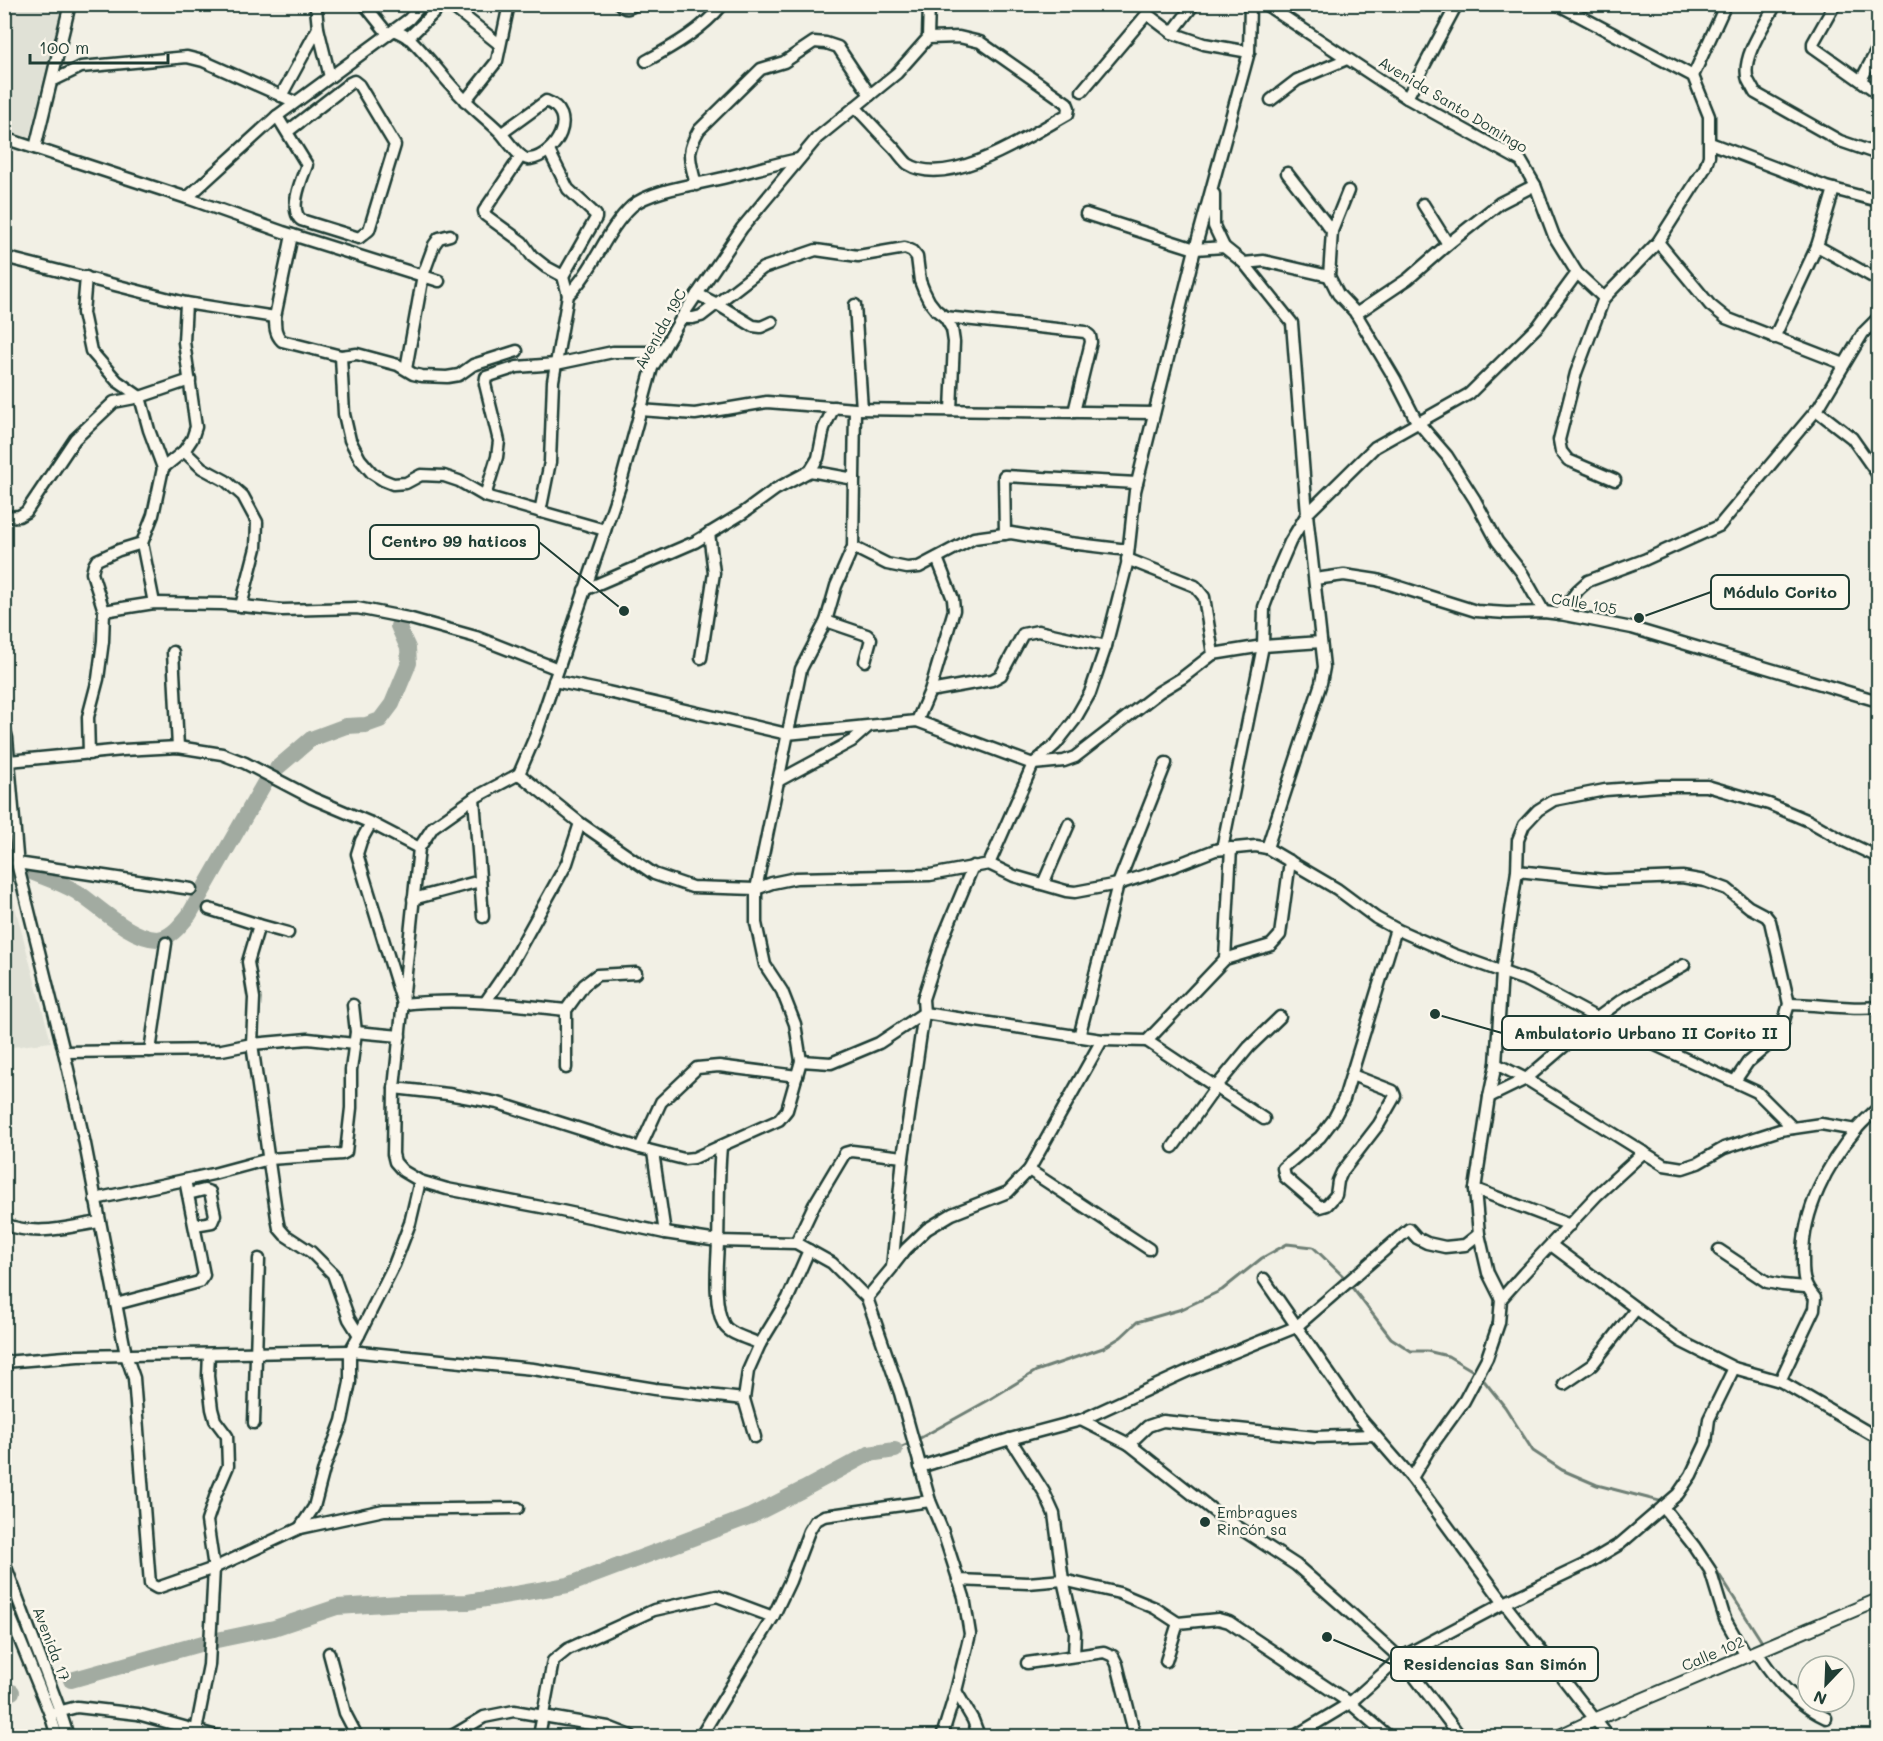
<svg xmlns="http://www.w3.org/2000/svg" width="1883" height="1741" font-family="Mali,sans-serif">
<rect width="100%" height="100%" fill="#f2f0e5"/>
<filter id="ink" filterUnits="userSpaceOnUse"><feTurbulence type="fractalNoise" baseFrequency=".0167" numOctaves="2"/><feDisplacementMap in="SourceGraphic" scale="12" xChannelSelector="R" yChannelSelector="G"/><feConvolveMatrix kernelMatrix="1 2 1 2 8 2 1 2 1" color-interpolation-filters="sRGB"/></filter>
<g filter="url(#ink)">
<g fill="#e0e1d6">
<polygon points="5,4 62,5 29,138 5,130"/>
<polygon points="5,873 6,873 51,1042 5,1048"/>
</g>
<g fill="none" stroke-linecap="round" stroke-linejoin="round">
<g stroke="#6e7f75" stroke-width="3">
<polyline points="1351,1286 1391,1338 1411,1351 1427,1351 1448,1356 1475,1372"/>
<polyline points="1481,1377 1505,1407 1533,1451 1562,1470 1597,1485 1663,1502"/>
<polyline points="895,1450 913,1442 987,1401 1036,1371 1103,1348 1121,1337 1137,1322 1182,1309 1222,1290 1262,1258 1287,1244 1313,1247 1345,1278"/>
<polyline points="1713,1565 1762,1642"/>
</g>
<g stroke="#a2aba1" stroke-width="16">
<polyline points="277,768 311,739 346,726 366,725 380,720 392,704 409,663 408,648 398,626"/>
<polyline points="4,864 9,864"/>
<path d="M 22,868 C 39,876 61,882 77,892 C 98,906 130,938 157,939 C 171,939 181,924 189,915 L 265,782"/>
<polyline points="217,1640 274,1628 337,1607 401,1603 468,1602 568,1585 751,1516 804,1489 869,1454 895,1450"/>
<polyline points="71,1680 203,1643"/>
<polyline points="4,1691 12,1692"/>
</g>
<defs>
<g id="minor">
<polyline points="313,4 316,8 318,28 330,77"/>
<polyline points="364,4 388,34"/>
<polyline points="449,4 499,44"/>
<path d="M 620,4 C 626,11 629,8 636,4"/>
<polyline points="1265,4 1407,98 1521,161 1535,185 1554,236 1577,273 1604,298"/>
<polyline points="1557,4 1693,76 1709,116 1709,156 1705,168 1658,242 1604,298 1576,373 1559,440 1561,451 1568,460 1615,480"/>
<path d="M 1776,4 C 1766,23 1740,58 1748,80 C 1750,84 1753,89 1755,93 L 1840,141 L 1878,154"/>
<polyline points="1835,4 1813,43 1813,47 1878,93"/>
<path d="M 394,30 C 399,33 405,35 410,39 C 430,58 446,82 466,101 C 477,112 489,121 500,132 C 507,139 520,161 530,159 C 557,155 579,113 546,101 L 502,133"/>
<polyline points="1172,33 1194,4"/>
<polyline points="408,38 443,4"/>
<path d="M 646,61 C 674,46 703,29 723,4"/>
<polyline points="1693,76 1726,4"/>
<polyline points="1861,80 1878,48"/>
<polyline points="52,81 81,67 187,57 203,61 295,102"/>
<polyline points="1082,91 1147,14 1172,33 1204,44 1249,52"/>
<polyline points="281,96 318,28"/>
<polyline points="1407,98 1457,4"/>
<polyline points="1271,100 1297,80 1347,59"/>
<polyline points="465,101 497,61 509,4"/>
<path d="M 855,107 C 868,120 880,134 893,147 C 898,152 903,160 908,164 C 949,190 1032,134 1068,114 L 1069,108 L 1067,103 L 980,42 L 959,37 L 928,38"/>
<path d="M 277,116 L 307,165 C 302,178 288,209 301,220 L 359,238 L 369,230 L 395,145 L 359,85 L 354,81 L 350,83 L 287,132"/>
<polyline points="4,138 187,198 283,232 439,281"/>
<polyline points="1710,143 1826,187 1878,201"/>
<polyline points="35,148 70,4"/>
<polyline points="549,151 568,189 596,215 596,218 563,276 568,295"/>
<polyline points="521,156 484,211 485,215 522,242 532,256 546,267 563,276"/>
<polyline points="1287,173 1332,231 1329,276 1338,294 1355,312 1395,379 1416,420 1447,456 1475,500 1497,541 1522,573 1544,612"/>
<path d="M 696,185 C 690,159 685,154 699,130 L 761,69 L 784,62 L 814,42 L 826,43 L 838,47 L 870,95"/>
<polyline points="1214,194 1214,226 1224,247 1244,263 1292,323 1307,514 1324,667 1321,683 1267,848"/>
<polyline points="187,198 277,116 409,19 422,4"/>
<polyline points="1423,204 1448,244"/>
<polyline points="1086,214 1195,249 1224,247"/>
<polyline points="1332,231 1348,191"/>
<path d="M 292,235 L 275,317 C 275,327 275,334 282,341 L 341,356 L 344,414 L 350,440 L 360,459 L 372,473 L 383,480 L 393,484 L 406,483 L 421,475 L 444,476 L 459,481 L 485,496 L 605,530"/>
<polyline points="1658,242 1710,305 1726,318 1844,364"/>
<polyline points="1817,246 1878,280"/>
<polyline points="4,257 186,303 275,317"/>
<polyline points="1244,263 1264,261 1329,276"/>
<polyline points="86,277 83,313 91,351 117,381 140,397 149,430 163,468"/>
<polyline points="697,294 717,304 753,326 761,327 772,322"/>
<polyline points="855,305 862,409"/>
<polyline points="1356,314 1408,279 1448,244 1500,203 1535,185"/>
<polyline points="945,317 1085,332 1090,336 1091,342 1074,412"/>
<polyline points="682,318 693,318 701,316 763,268 816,250 858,256 905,248 912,251 917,257 920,281 924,291 929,301 936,310 945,317 952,329 954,342 951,410"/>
<polyline points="1774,338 1817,246 1834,189"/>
<polyline points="341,356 357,354 398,365 413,374 422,376 447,377 459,375 473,365 517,351"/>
<polyline points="406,369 423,275 434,245 439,238 450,235"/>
<polyline points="640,410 695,414 767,402 855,409 1154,413"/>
<polyline points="1816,410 1852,438 1878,475"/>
<polyline points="184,451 202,468 226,481 243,496 257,522 256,548 241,606"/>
<polyline points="810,471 854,479"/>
<polyline points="485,496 497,457 499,441 485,384 486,377 517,367 556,364 613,352 662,352"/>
<path d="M 540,512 L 550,462 L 553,381 L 568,295 C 595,269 605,231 632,206 C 650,190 699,184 723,178 C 749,172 773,164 799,159"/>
<polyline points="4,517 19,516 26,512 75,439 114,402 140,397 190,380"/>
<polyline points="1005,534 1004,476 1137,483"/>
<polyline points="853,547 887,564 907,568 919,567 974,538 1011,533 1070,543 1128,550"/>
<polyline points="1127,559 1195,586 1204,597 1213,654"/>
<polyline points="1315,579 1344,575 1377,580 1476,611 1507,613 1544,612 1560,614 1632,628 1878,701"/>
<polyline points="584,590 695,542 743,513 776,489 810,471 818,458 824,428 834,407"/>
<polyline points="154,603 142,543 153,515 163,468 184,451 192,439 196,427 184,342 186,303"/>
<polyline points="104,611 154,603 222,604 282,610 357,608 408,618 476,637 558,669"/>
<polyline points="1560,614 1578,590 1588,581 1644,560 1719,526 1819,407 1863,333 1878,318"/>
<polyline points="826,621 867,635 871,639 865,661"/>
<polyline points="173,652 178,747"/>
<polyline points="701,658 714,573 709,533"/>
<polyline points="554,681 608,692 787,734 917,721 1033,764 1064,761 1075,757 1159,692 1182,678 1213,654 1263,646 1321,642"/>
<polyline points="930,691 992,680 1001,675 1023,634 1038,631 1106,646"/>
<polyline points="917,721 930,691 954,610 953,599 937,558"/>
<polyline points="4,727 7,738 18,867 64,1052 85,1144 126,1355 134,1378 150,1584 157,1588 214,1568 300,1528 384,1510 518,1508"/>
<polyline points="89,754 88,717 98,679 103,641 104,611 92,573 94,565 97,560 119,550 142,543"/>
<polyline points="9,761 123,750 178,747 222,754 245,763 312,798 371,823 419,848"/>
<polyline points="519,774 474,798 433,827 419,848 394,1088 393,1154 395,1162 403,1171 420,1181 447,1189 557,1210 665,1233 718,1241 796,1243 832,1263 867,1298 900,1393 930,1501 943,1532 964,1597 970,1634 956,1691 942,1736"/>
<polyline points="519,774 580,823 654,874 692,887 756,889 772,883 796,878 930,875 989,864 1014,876 1066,891 1075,892 1118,884 1174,866 1215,850 1256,846 1267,848 1337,889 1376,918 1396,929 1455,955 1528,981 1597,1018 1757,1092 1793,1128"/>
<polyline points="519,774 537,732 620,486 652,368 685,312 742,228 817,138 897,73 928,38 929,4"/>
<polyline points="778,781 852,741 869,726"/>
<polyline points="474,798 483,917"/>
<path d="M 371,823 L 361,841 L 357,854 L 403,1004 C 458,998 511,1004 566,1010"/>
<polyline points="1222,849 1263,646 1264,607 1277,572 1290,542 1307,514 1375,447 1469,394 1539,325 1577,273"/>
<polyline points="17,863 191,889"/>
<polyline points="989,864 1033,764 1056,744 1074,721 1090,693 1106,646 1127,564 1135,491 1195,249 1249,52 1250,4"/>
<polyline points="1517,871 1604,880 1682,877 1705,881 1727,889 1749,907 1766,916 1770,921 1789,1004 1782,1027 1772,1042 1748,1062 1735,1081"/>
<polyline points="1043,884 1069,824"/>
<polyline points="413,899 480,881"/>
<polyline points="209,909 259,925"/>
<polyline points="288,933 259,925 248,962 254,998 252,1044 277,1218 279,1228 285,1235 311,1252 333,1274 349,1319 359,1335"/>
<polyline points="1225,959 1231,848"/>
<polyline points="486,1001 508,969 567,863 580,823"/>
<path d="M 1789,1004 C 1819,1004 1849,1010 1878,1007"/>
<polyline points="356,1032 400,1036"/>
<polyline points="1079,1037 1118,884 1166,763"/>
<polyline points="1147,1041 1264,1119"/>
<polyline points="150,1051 166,943"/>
<polyline points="64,1052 222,1050 252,1044 308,1039 354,1044"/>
<polyline points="801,1061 831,1063 879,1043 924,1013 1102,1040 1147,1041 1225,959 1271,945 1280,935 1290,861"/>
<polyline points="1496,1064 1526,1079 1664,1165 1683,1168 1698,1163 1724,1148 1780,1130 1821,1124 1856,1130"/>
<polyline points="566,1068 566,1010 584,985 597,975 636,973"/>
<polyline points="1352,1075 1393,1091 1395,1096 1379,1124 1342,1172 1338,1181 1336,1195 1327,1205 1320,1207 1285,1177 1283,1168 1320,1137 1333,1120 1344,1099 1396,929"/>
<polyline points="394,1088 448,1094 498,1103 640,1148 684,1159 694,1158 779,1120 787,1110 801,1061 795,1024 782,991 765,965 756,923 756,889 801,669 826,621 836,586 853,547 855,409"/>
<polyline points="1489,1097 1526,1079 1597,1018 1623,999 1684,965"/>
<path d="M 1878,1108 C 1871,1115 1862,1122 1856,1130 C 1827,1164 1803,1211 1803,1256 C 1803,1276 1802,1282 1815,1298 L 1814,1309 L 1780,1381 L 1878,1438"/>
<path d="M 721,1147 C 718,1179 719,1211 718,1243 C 717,1265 713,1306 724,1325 C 730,1335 750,1339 760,1344"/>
<polyline points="1173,1147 1216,1087 1249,1047 1280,1017"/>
<polyline points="640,1148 661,1102 697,1068 719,1066 797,1076"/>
<polyline points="653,1152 665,1233"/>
<polyline points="1029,1170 1149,1249"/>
<polyline points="1475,1189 1570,1225"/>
<polyline points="188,1194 204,1190 210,1192 215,1215 212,1222 195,1225"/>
<polyline points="95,1199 213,1174 269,1159 342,1154 346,1152 351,1108 351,1070 356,1032 353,1005"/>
<path d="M 4,1224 C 38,1237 66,1227 100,1222"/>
<polyline points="796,1243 814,1205 845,1153 852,1151 903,1157"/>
<polyline points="1551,1245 1680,1341 1734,1368 1780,1381"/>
<polyline points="1719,1250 1767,1282 1782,1285 1805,1287"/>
<polyline points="892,1267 906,1249 927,1229 952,1214 1008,1192 1029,1170 1102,1040"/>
<polyline points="1264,1279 1359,1417 1412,1478 1504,1603 1608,1736"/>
<polyline points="867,1298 892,1268 903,1157 924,1013 923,999 943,938 973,866"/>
<polyline points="1501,1299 1488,1273 1479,1234 1475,1189 1489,1097 1496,1064 1502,972 1517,871 1518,840 1524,825 1538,810 1554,800 1605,790 1660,786 1707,786 1769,804 1809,821 1844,841 1878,857"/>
<polyline points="116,1304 199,1282 204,1275 185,1180"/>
<polyline points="4,1362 78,1356 350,1351 533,1369 655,1389 744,1399"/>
<polyline points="1564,1384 1592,1365 1636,1309"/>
<polyline points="1081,1420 1129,1444 1148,1426 1163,1421 1315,1437 1373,1435"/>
<polyline points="254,1423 259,1259"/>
<polyline points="755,1437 744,1399 748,1371 760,1344 788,1298 809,1250"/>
<polyline points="1010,1439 1044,1492 1054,1514 1063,1580 1075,1632 1074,1656"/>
<polyline points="1129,1444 1215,1512 1296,1565 1346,1609 1400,1658 1460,1736"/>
<polyline points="920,1467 1010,1439 1081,1420 1192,1369 1296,1327 1409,1229 1417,1238 1427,1243 1445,1247 1465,1245 1479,1234"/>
<polyline points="1412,1478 1430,1448 1464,1401 1487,1358 1499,1323 1501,1299 1524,1273 1597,1195 1644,1152"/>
<polyline points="1663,1507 1694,1546 1710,1570 1725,1619 1746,1656"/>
<polyline points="300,1528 314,1507 324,1469 342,1421 350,1382 350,1351 359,1335 394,1265 410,1223 420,1181"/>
<polyline points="4,1562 60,1711 68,1736"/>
<polyline points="958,1580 1028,1583 1063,1580 1119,1593 1155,1608 1178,1623 1218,1619 1229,1622 1350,1703 1388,1736"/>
<polyline points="4,1601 50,1714 57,1736"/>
<path d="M 1757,1652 C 1774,1679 1796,1704 1826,1718"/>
<polyline points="329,1653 345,1713 357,1736"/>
<polyline points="1166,1661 1178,1623"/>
<polyline points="1027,1663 1104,1652 1113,1656 1117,1664 1135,1736"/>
<polyline points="956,1691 973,1720 979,1736"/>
<polyline points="50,1714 77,1707 138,1714 216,1736"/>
<polyline points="195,1736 209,1665 214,1568 207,1521 216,1494 228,1466 227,1436 215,1420 212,1409 208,1376 209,1354"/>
<polyline points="452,1736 484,1717 514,1711 608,1727 631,1736"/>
<polyline points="539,1736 553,1661 568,1649 654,1610 717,1596 773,1617"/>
<polyline points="701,1736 773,1617 790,1581 809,1531 815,1521 824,1516 930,1501"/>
<polyline points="1295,1736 1350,1703 1400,1658 1504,1603 1588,1563 1620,1544 1678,1494 1691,1475 1706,1443 1709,1419 1734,1368"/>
</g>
<polyline id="major" points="1560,1736 1594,1720 1878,1600"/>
</defs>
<use href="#minor" stroke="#1f3d34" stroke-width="15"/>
<use href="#major" stroke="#1f3d34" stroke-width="16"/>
<use href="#minor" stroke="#fbf7ec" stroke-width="10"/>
<use href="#major" stroke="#fbf7ec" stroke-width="12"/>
</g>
</g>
<circle fill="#1f3d34" stroke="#fbf7ec" stroke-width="2" cx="1205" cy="1522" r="6"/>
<g text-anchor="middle" stroke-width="5" stroke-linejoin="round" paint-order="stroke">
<g font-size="15" fill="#1f3d34" stroke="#fbf7ec">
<text transform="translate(1453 105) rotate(31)" y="5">Avenida Santo Domingo</text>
<text transform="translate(661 329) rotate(-61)" y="5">Avenida 19C</text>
<text transform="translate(1584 604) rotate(10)" y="5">Calle 105</text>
<text transform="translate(51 1644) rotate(69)" y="5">Avenida 17</text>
<text transform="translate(1713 1654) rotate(-23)" y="5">Calle 102</text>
</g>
<g font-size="15" fill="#1f3d34" stroke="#fbf7ec" text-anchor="start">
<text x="1217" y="1518">Embragues<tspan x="1217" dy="17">Rincón sa</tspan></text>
</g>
</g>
<path fill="none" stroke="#1f3d34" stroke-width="2" d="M624 611L539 542M1639 618L1711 592M1435 1014L1502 1033M1327 1637L1391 1664"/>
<g fill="#1f3d34" stroke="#fbf7ec" stroke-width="2">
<circle cx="624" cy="611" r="6"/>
<circle cx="1639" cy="618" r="6"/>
<circle cx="1435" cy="1014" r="6"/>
<circle cx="1327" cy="1637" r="6"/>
</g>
<g fill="#fbf7ec" stroke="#1f3d34" stroke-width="2">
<rect x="370" y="525" width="169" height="34" rx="6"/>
<rect x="1711" y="575" width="138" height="34" rx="6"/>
<rect x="1502" y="1016" width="288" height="34" rx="6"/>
<rect x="1391" y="1647" width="207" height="34" rx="6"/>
</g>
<g font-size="16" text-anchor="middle" font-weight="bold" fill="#1f3d34">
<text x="454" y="547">Centro 99 haticos</text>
<text x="1780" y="598">Módulo Corito</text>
<text x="1646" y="1039">Ambulatorio Urbano II Corito II</text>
<text x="1495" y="1670">Residencias San Simón</text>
</g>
<rect width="1883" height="1741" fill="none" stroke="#fbf7ec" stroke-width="24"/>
<rect x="12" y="12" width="1859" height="1717" fill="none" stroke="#1f3d34" stroke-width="2" filter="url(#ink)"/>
<g transform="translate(1826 1684) rotate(203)"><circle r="28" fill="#fbf7ec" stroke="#a3ada2" stroke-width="1.5"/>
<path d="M0-4.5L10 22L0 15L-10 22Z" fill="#1f3d34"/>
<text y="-9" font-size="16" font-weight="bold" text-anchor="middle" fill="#1f3d34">N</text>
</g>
<path d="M30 54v9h138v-9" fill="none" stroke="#1f3d34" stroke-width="3"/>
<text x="39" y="54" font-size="18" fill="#1f3d34" stroke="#fbf7ec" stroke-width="4.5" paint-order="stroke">100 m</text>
</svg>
